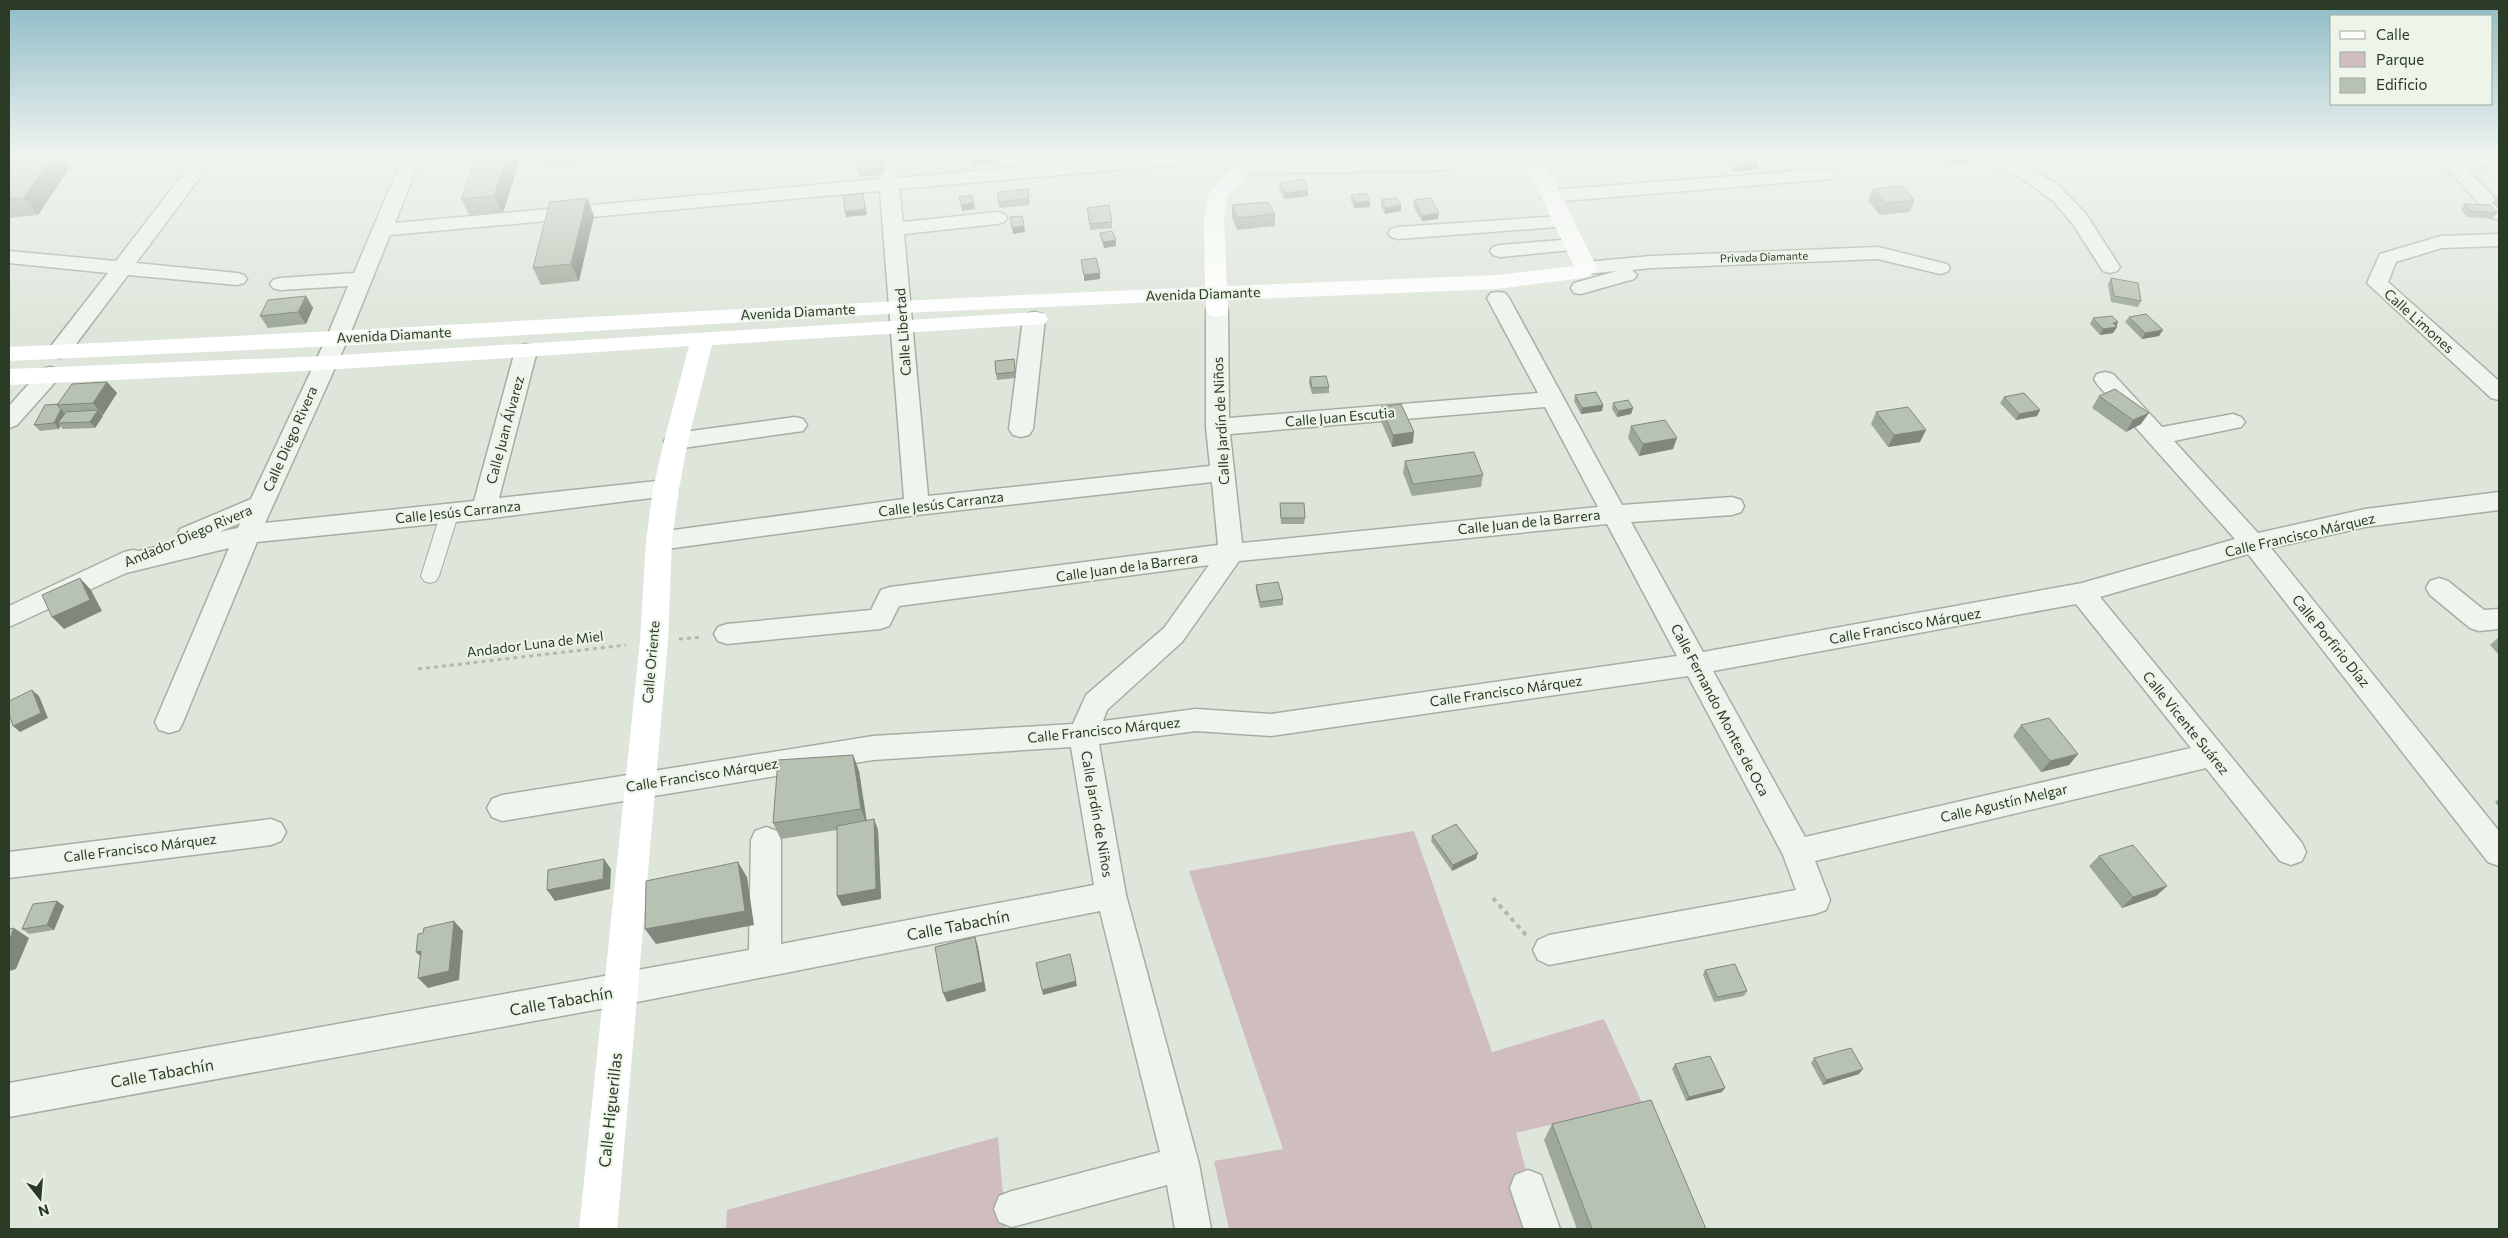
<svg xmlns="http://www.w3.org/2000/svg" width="2508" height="1238" font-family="Commissioner,sans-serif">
<rect width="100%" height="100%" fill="#dee6db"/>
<g fill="#cfbdbf">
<polygon points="1414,831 1492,1052 1604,1019 1642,1103 1516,1133 1542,1229 1229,1229 1214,1161 1283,1149 1189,871"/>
<polygon points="998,1137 1006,1229 726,1229 727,1210"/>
</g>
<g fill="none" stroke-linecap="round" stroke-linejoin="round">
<defs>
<polygon id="pedestrian" points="450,506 456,508 459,512 439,576 436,581 430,583 424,581 421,576 441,512 444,508"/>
<g id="minor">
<polygon points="196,157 215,157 136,263 237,273 244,275 247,279 244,283 237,285 128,275 67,356 59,358 51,356 48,351 51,346 108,273 9,263 9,251 116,261"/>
<path d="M 403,157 L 421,157 L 395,223 L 879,179 L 878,157 L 896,157 L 898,178 L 1128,157 L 1203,157 L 1201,161 L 1194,163 L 899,189 L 903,222 L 997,212 L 1004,214 L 1007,218 L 1004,222 L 997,224 L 904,234 L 928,496 L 1210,466 L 1206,427 L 1206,310 L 1209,305 L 1217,303 L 1225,305 L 1228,310 L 1229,418 L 1538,393 L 1487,298 L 1491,293 L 1498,292 L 1505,293 L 1509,298 L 1622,505 L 1732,497 L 1741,500 L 1744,506 L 1741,512 L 1732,515 L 1631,522 L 1703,652 L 2082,583 L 2235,539 L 2097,384 L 2094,379 L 2097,374 L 2105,372 L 2113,374 L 2162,427 L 2233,414 L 2241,417 L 2245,422 L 2241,427 L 2174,441 L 2258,533 L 2365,509 L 2499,492 L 2499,510 L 2365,527 L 2271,548 L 2499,831 L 2499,866 L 2488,862 L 2248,554 L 2100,597 L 2302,843 L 2306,852 L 2302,861 L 2291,865 L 2280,861 L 2206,768 L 1815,861 L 1830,900 L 1826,910 L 1815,914 L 1549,965 L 1538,960 L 1533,950 L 1538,940 L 1549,935 L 1796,890 L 1783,855 L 1688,676 L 1271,736 L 1196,731 L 1099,744 L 1126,895 L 1199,1164 L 1211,1229 L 1175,1229 L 1167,1185 L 1012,1227 L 999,1222 L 994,1209 L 999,1196 L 1012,1191 L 1160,1152 L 1100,911 L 622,1005 L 9,1117 L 9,1083 L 749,950 L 751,840 L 755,831 L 766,827 L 777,831 L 781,840 L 781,944 L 1094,885 L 1071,747 L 873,760 L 502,821 L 492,817 L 487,808 L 492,799 L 502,795 L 873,736 L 1073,724 L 1086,695 L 1164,628 L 1209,565 L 899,606 L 889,626 L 880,629 L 727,644 L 718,641 L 714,634 L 718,627 L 727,624 L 871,610 L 881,590 L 890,587 L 1218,545 L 1212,482 L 917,515 L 659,550 L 650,547 L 647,541 L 650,535 L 659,532 L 904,499 L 880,191 L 390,235 L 348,339 L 265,523 L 474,501 L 515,351 L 518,346 L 526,344 L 534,346 L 537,351 L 499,498 L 666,480 L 675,483 L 678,489 L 675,495 L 484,519 L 257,542 L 183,722 L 179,730 L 169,733 L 159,730 L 155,722 L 229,548 L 126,573 L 9,627 L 9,606 L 124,552 L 133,550 L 139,551 L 181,541 L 177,535 L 180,529 L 251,499 L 326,339 L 348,286 L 280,290 L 273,288 L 270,284 L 273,280 L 280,278 L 354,273 ZM 1545,407 L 1598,507 L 1242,543 L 1230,434 ZM 240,523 L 238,528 L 219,532 ZM 1607,524 L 1677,656 L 1271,714 L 1196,709 L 1103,721 L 1107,710 L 1182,642 L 1239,561 ZM 2076,604 L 2191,748 L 1805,837 L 1713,671 Z"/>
<polygon points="1984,157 2008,157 2057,184 2086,214 2120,267 2117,271 2110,273 2103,271 2072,223 2054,202 2026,181 1986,161"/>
<polygon points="2437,157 2457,157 2459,160 2473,157 2499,157 2499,163 2468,170 2499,203 2499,220 2492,218"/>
<polygon points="1440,160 1447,162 1449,166 1447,170 1239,174 1232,172 1230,168 1232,164 1239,162"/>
<polygon points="1824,169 1831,171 1834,175 1831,179 1551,202 1544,200 1541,196 1544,192 1551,190"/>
<polygon points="1562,216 1569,218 1572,222 1569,226 1398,239 1391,237 1388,233 1391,229 1398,227"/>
<polygon points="2499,234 2499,246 2442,248 2396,262 2388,282 2499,381 2499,400 2491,398 2367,283 2380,254 2441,236"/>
<polygon points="1574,239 1581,241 1584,245 1581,249 1500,257 1493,255 1490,251 1493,247 1500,245"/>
<polygon points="1878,247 1947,264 1950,268 1947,272 1940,274 1878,259 1651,268 1632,270 1637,275 1634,279 1581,294 1574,293 1571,288 1574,283 1617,271 1586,274 1579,272 1576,268 1579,264 1586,262 1651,256"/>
<polygon points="1034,312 1042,314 1045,319 1033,429 1029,435 1021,437 1013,435 1009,429 1023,319 1026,314"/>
<polygon points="50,367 58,369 61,374 58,379 17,425 9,428 9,406 42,369"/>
<polygon points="795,417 803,419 807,425 803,431 676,449 668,447 664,441 668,435 676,433"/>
<polygon points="2439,578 2448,581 2484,610 2499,609 2499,629 2479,631 2470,628 2430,595 2426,588 2430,581"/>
<polygon points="271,819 281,823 286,832 281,841 271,845 9,878 9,852"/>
<polygon points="1528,1170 1541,1175 1560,1229 1524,1229 1510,1188 1515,1175"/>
</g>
</defs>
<use href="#pedestrian" stroke="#a5afa1" stroke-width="2"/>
<use href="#minor" stroke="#a5afa1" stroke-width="3"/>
<g stroke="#b0b9ae" stroke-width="3" stroke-dasharray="4 4" stroke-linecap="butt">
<polyline points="679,639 703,637"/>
<polyline points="418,669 626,645"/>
</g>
<polyline stroke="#b0b9ae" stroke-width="4" stroke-dasharray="4.5 4.5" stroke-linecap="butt" points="1493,898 1526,935"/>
<use href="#pedestrian" fill="#eff4ee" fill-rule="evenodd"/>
<use href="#minor" fill="#eff4ee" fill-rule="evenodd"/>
<g fill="#fff" fill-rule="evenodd">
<path d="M 1240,157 L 1261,157 L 1228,196 L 1224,219 L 1227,286 L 1497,275 L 1574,266 L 1522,157 L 1542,157 L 1597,268 L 1590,276 L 1582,278 L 1497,289 L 1228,300 L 1228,310 L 1225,315 L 1217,317 L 1209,315 L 1206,310 L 1206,300 L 902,313 L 337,346 L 9,361 L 9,347 C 408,329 806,303 1205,287 L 1204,219 L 1208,195 Z"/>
<polygon points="1037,312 1045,314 1048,319 1045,324 712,345 688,441 679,489 672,541 668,641 617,1229 579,1229 640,641 646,541 653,489 664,441 689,346 325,370 9,385 9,369 325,356"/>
</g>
</g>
<g fill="#9da79a">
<polygon points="476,157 503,213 470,216 461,199"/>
<polygon points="542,157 576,157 574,163 545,165"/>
<polygon points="1940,157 1974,157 1973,160 1951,166"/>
<polygon points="1728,158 1759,163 1757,169 1734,172 1727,163"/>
<polygon points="9,162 70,167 38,215 9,218"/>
<polygon points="884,163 884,174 859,177 858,171"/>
<polygon points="1280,183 1308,196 1284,199 1279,188"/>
<polygon points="1028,189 1030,205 999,208 998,202"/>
<polygon points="1873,189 1915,200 1910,212 1880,215 1868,201"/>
<polygon points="2499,194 2499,209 2492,203"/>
<polygon points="1351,195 1370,201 1370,207 1354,208 1351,201"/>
<polygon points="587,198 594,216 579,281 541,285 533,268"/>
<polygon points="1381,200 1401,205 1401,211 1385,214 1381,206"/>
<polygon points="1414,200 1438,219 1422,221 1413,206"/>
<polygon points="2465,204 2497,213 2493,219 2467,217 2461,210"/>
<polygon points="1232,205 1275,214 1275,226 1237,230 1232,217"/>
<polygon points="1087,208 1112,222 1112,228 1090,230"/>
<polygon points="1100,233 1116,240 1116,246 1104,248 1101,239"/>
<polygon points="2111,278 2141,301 2138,307 2111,302 2108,284"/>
<polygon points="306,296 313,308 306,324 268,328 260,316"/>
<polygon points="2129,317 2159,336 2142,339 2125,322"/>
<polygon points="2093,318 2118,322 2116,326 2117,327 2113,333 2100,335 2090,324"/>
<polygon points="1015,365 1016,378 997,380 996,374"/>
<polygon points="1310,377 1329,387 1329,393 1312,394 1309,383"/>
<polygon points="107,382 117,393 103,415 102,415 103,416 95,428 63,429 60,426 59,429 40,431 34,425 58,404"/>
<polygon points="1575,395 1603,405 1602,411 1581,414 1574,401"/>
<polygon points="2099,396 2141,424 2126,432 2092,408"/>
<polygon points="2004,397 2040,410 2037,416 2016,420 2000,403"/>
<polygon points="1613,403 1633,408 1631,414 1617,417 1612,409"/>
<polygon points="1381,407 1413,443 1392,447 1380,419"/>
<polygon points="1876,412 1920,442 1888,447 1871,424"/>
<polygon points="1631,426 1673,449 1639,456 1628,438"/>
<polygon points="1405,461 1483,475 1481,487 1412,496 1403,473"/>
<polygon points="1280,503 1305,518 1304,524 1281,524"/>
<polygon points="1256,585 1283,599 1283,605 1260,608 1256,590"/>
<polygon points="2499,637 2499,655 2490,645"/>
<polygon points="2021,725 2078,754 2069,765 2041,772 2013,736"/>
<polygon points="853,755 859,771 867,821 874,819 878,830 881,899 842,906 837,830 781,839 773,823"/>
<polygon points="2499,799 2499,807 2495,802"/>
<polygon points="1432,836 1476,859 1452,871 1431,841"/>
<polygon points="2099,856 2167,886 2156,896 2122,908 2089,866"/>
<polygon points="57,901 64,906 54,930 29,934 22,929"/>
<polygon points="1705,970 1747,991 1744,996 1714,1002 1703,975"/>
<polygon points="1814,1058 1859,1074 1823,1085 1811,1063"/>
<polygon points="1675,1064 1722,1092 1686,1101 1672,1069"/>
<polygon points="1552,1124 1706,1229 1577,1229 1544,1140"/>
</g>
<g fill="#80887d">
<polygon points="52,157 63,157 70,167 38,215 24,198"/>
<polygon points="507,157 521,157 503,213 494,196"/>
<polygon points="572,157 576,157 574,163"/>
<polygon points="882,157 884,163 884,174 883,168"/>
<polygon points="969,157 1000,157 1000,162 971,166"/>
<polygon points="1963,157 1974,157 1973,160 1951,166 1953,160"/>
<polygon points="1759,163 1757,169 1734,172 1736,166"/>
<polygon points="1308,190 1308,196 1284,199 1284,193"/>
<polygon points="863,193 867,215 846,217 845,212"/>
<polygon points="587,198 594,216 579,281 571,264"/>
<polygon points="1370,201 1370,207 1354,208 1355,203"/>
<polygon points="974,203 975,209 962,211 961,205"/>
<polygon points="1401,205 1401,211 1385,214 1386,208"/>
<polygon points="1439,213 1438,219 1422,221 1422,216"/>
<polygon points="1024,226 1025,232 1013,234 1012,228"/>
<polygon points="1116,240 1116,246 1104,248 1103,242"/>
<polygon points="1100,273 1100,279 1084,281 1084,275"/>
<polygon points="306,296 313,308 306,324 298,312"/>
<polygon points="2118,322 2116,327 2117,327 2113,333 2100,335 2103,329 2113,323"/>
<polygon points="2163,330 2159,336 2142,339 2145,333"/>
<polygon points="107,382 117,393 103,415 93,403"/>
<polygon points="1603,405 1602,411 1581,414 1582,408"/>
<polygon points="1633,408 1631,414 1617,417 1618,411"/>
<polygon points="61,409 66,415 58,423 60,426 59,429 54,423"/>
<polygon points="98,410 103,416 95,428 90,422"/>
<polygon points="2040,410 2037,416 2016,420 2019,414"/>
<polygon points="2149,413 2141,424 2126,432 2133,420"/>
<polygon points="1926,430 1920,442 1888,447 1894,435"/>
<polygon points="1414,432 1413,443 1392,447 1393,435"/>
<polygon points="1677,438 1673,449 1639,456 1643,444"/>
<polygon points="80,578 91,590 102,611 64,629 52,617"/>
<polygon points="32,690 39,696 48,718 20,732 13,726"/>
<polygon points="2078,754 2069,765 2041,772 2050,761"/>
<polygon points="853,755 859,771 867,825 861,809"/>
<polygon points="874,819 878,830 881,899 842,906 837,896"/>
<polygon points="1478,853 1476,859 1452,871 1453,865"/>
<polygon points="604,859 611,869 610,889 555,901 547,890"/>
<polygon points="738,862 747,877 754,925 656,944 645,929"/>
<polygon points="2167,886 2156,896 2122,908 2133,897"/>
<polygon points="57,901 64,906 54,930 47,925"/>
<polygon points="454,921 463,931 459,980 428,988 418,978"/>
<polygon points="14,928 29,938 16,969 9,971 9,941"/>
<polygon points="975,937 978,947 986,991 947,1002 943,993"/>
<polygon points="421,951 426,962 416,952"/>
<polygon points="1076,981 1077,986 1043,995 1042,990"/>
<polygon points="1863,1069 1859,1074 1823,1085 1826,1080"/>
<polygon points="1725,1088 1722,1092 1686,1101 1689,1097"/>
</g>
<g fill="#b7c2b3" stroke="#80887d">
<polygon points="12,157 52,157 24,198 9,199 9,162"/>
<polygon points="476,157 507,157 494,196 461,199"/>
<polygon points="882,157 883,168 858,171 857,160"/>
<polygon points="1731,157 1754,157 1759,163 1736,166 1728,158"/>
<polygon points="1950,157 1963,157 1953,160"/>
<polygon points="1303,179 1308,190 1284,193 1280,183"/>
<polygon points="1902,186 1915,200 1885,203 1873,189"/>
<polygon points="1028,189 1029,199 998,202 998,192"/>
<polygon points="863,193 865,209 845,212 843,196"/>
<polygon points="1366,193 1370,201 1355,203 1351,195"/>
<polygon points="972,195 974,203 961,205 959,197"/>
<polygon points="587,198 571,264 533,268 550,202"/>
<polygon points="1397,198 1401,205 1386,208 1381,200"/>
<polygon points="1431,198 1439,213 1422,216 1414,200"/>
<polygon points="1268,202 1275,214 1237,218 1232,205"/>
<polygon points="2465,204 2491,205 2497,213 2471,211"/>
<polygon points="1109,205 1112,222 1090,224 1087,208"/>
<polygon points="1022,216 1024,226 1012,228 1010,217"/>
<polygon points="1112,231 1116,240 1103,242 1100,233"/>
<polygon points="1096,258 1100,273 1084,275 1081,260"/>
<polygon points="2111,278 2138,283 2141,301 2114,296"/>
<polygon points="306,296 298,312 260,316 268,300"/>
<polygon points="2146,314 2163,330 2145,333 2129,317"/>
<polygon points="2112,316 2118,322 2113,323 2117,327 2103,329 2093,318"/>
<polygon points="1014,359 1015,372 996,374 995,361"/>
<polygon points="1326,376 1329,387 1312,388 1310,377"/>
<polygon points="107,382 93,403 57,405 72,384"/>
<polygon points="2115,389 2149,413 2133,420 2099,396"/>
<polygon points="1596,392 1603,405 1582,408 1575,395"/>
<polygon points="2024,393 2040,410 2019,414 2004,397"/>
<polygon points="1628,400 1633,408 1618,411 1613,403"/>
<polygon points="58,404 57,405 61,409 54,423 34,425 45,405"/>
<polygon points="1401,404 1414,432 1393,435 1381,407"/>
<polygon points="1908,407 1926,430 1894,435 1876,412"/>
<polygon points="98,410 90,422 58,423 66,412"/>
<polygon points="1665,420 1677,438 1643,444 1631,426"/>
<polygon points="1474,452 1483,475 1413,484 1405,461"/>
<polygon points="1280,503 1304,503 1305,518 1281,518"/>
<polygon points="80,578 90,600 52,617 42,595"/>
<polygon points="1278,582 1283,599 1260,602 1256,585"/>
<polygon points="32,690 41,713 13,726 9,714 9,701"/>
<polygon points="2049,718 2078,754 2050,761 2021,725"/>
<polygon points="853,755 861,809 773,823 778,760"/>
<polygon points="874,819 876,889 837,896 837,826"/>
<polygon points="1456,824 1478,853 1453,865 1432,836"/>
<polygon points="2133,845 2167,886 2133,897 2099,856"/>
<polygon points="604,859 603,879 547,890 548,870"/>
<polygon points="738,862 745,911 645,929 646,881"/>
<polygon points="57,901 47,925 22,929 33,904"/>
<polygon points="454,921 449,971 418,978 421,951 416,952 418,934 423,933 424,928"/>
<polygon points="14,928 9,941 9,929"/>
<polygon points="975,937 983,982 943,993 935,947"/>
<polygon points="1070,954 1076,981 1042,990 1036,963"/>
<polygon points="1735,964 1747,991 1717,997 1705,970"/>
<polygon points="1851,1048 1863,1069 1826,1080 1814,1058"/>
<polygon points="1710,1056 1725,1088 1689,1097 1675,1064"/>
<polygon points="1651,1100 1706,1229 1592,1229 1552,1124"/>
</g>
<linearGradient id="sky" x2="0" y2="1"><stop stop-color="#8ebbc7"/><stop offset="0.47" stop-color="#f0f4ef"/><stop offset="1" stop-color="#f0f4ef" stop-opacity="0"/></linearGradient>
<rect width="2508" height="331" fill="url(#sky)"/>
<g text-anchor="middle" stroke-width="4" stroke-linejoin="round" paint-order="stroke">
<g font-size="11" fill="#2b3b26" stroke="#edf4ea">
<text transform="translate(1764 257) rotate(-2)" y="4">Privada Diamante</text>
</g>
<g font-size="14" fill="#2b3b26" stroke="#edf4ea">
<text transform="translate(1203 294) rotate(-2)" y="5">Avenida Diamante</text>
<text transform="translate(798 312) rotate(-3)" y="5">Avenida Diamante</text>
<text transform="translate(2419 321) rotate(42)" y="5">Calle Limones</text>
<text transform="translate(903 332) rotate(-94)" y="5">Calle Libertad</text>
<text transform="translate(394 335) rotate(-3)" y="5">Avenida Diamante</text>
<text transform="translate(1340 417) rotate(-5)" y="5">Calle Juan Escutia</text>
<text transform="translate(1221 421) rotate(-93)" y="5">Calle Jardín de Niños</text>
<text transform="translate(505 430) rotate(-75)" y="5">Calle Juan Álvarez</text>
<text transform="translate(290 439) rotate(-66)" y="5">Calle Diego Rivera</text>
<text transform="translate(941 504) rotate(-7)" y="5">Calle Jesús Carranza</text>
<text transform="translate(458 512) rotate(-6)" y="5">Calle Jesús Carranza</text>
<text transform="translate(1529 522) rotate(-6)" y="5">Calle Juan de la Barrera</text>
<text transform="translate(2300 535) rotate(-13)" y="5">Calle Francisco Márquez</text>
<text transform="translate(188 536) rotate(-23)" y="5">Andador Diego Rivera</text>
<text transform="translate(1127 567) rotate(-8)" y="5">Calle Juan de la Barrera</text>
<text transform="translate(1905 626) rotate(-10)" y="5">Calle Francisco Márquez</text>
<text transform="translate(2331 641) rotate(51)" y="5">Calle Porfirio Díaz</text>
<text transform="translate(535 644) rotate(-7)" y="5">Andador Luna de Miel</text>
<text transform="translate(651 662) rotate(-85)" y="5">Calle Oriente</text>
<text transform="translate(1506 691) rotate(-8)" y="5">Calle Francisco Márquez</text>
<text transform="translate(1720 710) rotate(62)" y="5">Calle Fernando Montes de Oca</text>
<text transform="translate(2186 723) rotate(51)" y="5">Calle Vicente Suárez</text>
<text transform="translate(1104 730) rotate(-6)" y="5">Calle Francisco Márquez</text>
<text transform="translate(702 775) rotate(-9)" y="5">Calle Francisco Márquez</text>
<text transform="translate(2004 803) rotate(-13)" y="5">Calle Agustín Melgar</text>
<text transform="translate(1097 814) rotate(80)" y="5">Calle Jardín de Niños</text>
<text transform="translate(140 848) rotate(-7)" y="5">Calle Francisco Márquez</text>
</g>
<g font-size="16" fill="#2b3b26" stroke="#edf4ea">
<text transform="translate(958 925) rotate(-11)" y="6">Calle Tabachín</text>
<text transform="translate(561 1001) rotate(-10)" y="6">Calle Tabachín</text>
<text transform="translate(162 1073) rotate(-10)" y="6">Calle Tabachín</text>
<text transform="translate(610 1110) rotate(-84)" y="6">Calle Higuerillas</text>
</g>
</g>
<rect width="2508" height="1238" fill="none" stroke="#2b3b26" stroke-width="20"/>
<rect x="2330" y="15" width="162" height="90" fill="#edf4ea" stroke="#9faa9c"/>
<rect x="2340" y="31" width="25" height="8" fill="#ffffff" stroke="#9faa9c"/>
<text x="2376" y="40" font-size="15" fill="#2b3b26">Calle</text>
<rect x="2340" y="52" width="25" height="15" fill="#cfbdbf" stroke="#9faa9c"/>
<text x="2376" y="65" font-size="15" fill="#2b3b26">Parque</text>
<rect x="2340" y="78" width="25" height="15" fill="#b7c2b3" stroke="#9faa9c"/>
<text x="2376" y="90" font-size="15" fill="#2b3b26">Edificio</text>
<g transform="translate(40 1198) rotate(163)" stroke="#edf4ea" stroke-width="4" paint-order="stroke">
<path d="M0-4L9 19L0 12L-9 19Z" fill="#2b3b26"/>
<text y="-8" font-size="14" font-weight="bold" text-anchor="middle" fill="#2b3b26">N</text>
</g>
</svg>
